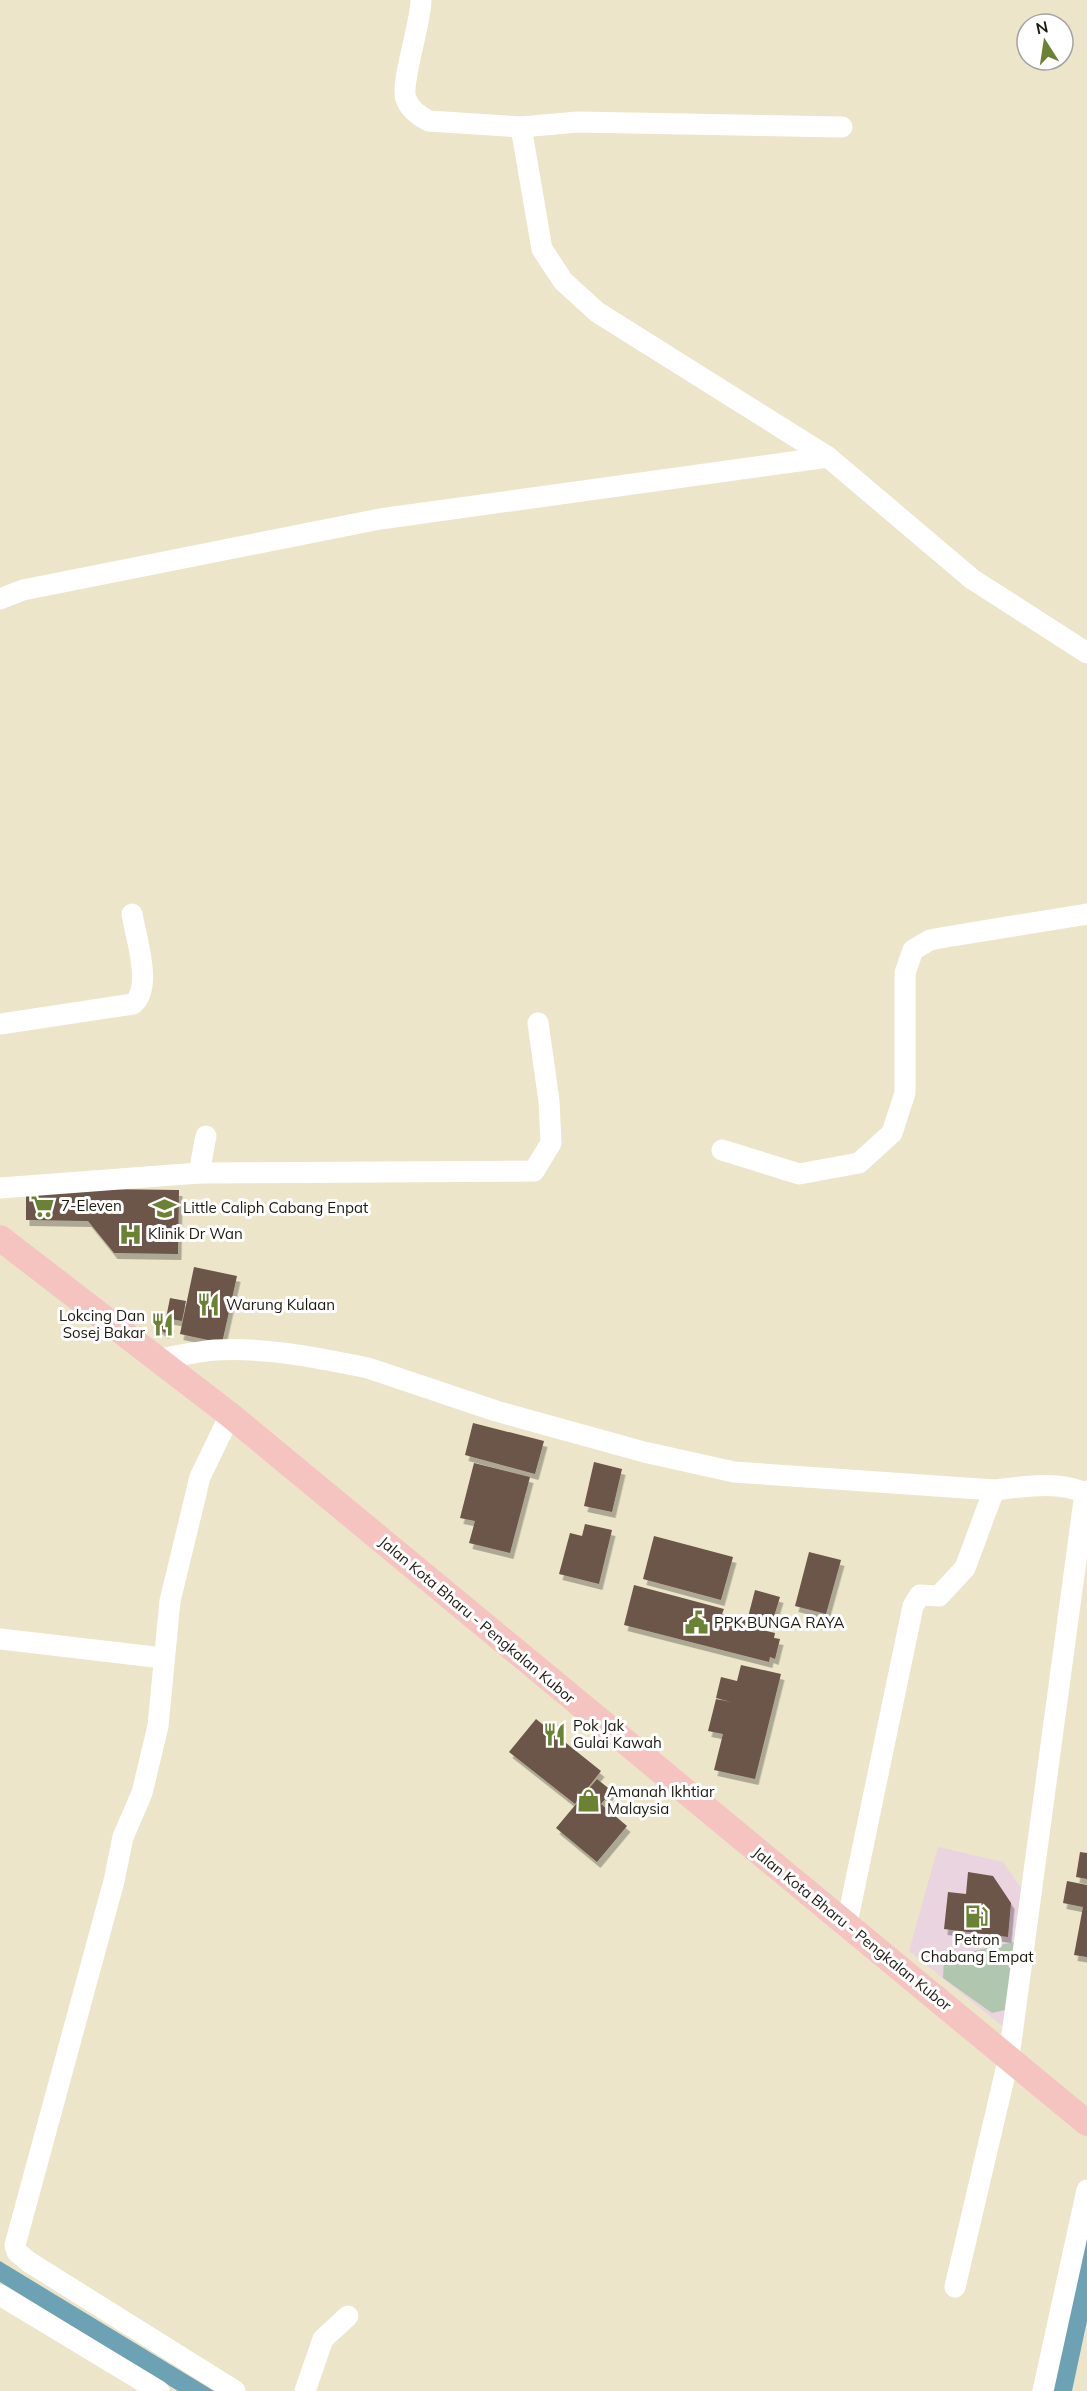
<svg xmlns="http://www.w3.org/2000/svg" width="1087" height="2391" font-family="Mulish,sans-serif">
<defs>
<filter id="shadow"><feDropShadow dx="3.5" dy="6" stdDeviation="0" flood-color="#0004"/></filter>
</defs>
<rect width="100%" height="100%" fill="#ece5ca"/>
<polygon fill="#ead4e0" points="938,1847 1003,1862 1025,1894 1006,2029 909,1951"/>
<polygon fill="#b1c6af" points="1018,1941 1009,2009 992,2013 943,1978 944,1958"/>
<g fill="#6da2b4">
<polygon points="1087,2228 1087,2321 1072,2391 1050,2391"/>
<polygon points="0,2261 214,2391 178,2391 0,2282"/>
</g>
<g fill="#6c5548" filter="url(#shadow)">
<polygon points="26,1188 179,1190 178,1254 114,1253 88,1221 26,1220"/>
<polygon points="194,1267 237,1276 222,1343 180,1334"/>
<polygon points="170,1298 186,1301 182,1321 166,1318"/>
<polygon points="161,1316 171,1325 165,1333 154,1324"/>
<polygon points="473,1423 544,1441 535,1474 465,1455"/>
<polygon points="594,1462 622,1469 612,1512 584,1506"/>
<polygon points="474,1463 530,1477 510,1553 469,1543 475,1521 460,1518"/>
<polygon points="585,1524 612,1530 599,1584 559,1574 570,1533 582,1536"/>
<polygon points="654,1536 733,1557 721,1600 643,1579"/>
<polygon points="809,1552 841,1560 826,1614 795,1606"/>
<polygon points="634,1585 724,1609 722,1614 747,1620 746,1626 775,1633 774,1638 780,1639 775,1659 770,1657 769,1662 624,1625"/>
<polygon points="755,1590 780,1597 772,1623 748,1617"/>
<polygon points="741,1665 781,1674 755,1779 714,1770 723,1734 708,1731 716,1699 731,1702 716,1698 721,1677 737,1681"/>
<polygon points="536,1719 601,1771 575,1804 509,1752"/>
<polygon points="597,1779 612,1791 601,1804 627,1826 597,1862 556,1828"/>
<polygon points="1080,1852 1087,1853 1087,1879 1076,1877"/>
<polygon points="968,1872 993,1876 1011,1903 1008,1937 944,1929 948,1892 966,1894"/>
<polygon points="1067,1881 1087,1885 1087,1957 1074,1955 1083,1907 1063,1903"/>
</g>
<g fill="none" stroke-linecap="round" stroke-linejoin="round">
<g stroke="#fff" stroke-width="21">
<path d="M 421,0 C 421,24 400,83 406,99 C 410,110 419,116 429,121 L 521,127 L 542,249 L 563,281 L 597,312 L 828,457 L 972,579 L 1087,653"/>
<polyline points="521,127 578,122 842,127"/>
<polyline points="0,599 23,590 380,519 828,457"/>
<path d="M 0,1024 L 133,1004 C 153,988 136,938 132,914"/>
<polyline points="722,1150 799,1174 859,1163 892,1133 905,1093 905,973 913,950 930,940 946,937 1087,914"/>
<polyline points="199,1173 206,1136"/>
<polyline points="0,1188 199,1173 534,1171 551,1143 549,1101 538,1023"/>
<path d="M 155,1360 C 175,1356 195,1352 215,1350 C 266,1347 318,1358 368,1368 L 496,1411 L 644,1452 L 734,1472 L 994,1490 C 1022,1487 1058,1480 1085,1493 L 1087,1491"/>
<polyline points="230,1415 200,1477 170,1601 158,1726 142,1793 123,1837 114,1881 15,2245 17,2252 29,2262 235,2391"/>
<polyline points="0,1639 163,1658"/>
<polyline points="847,1923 913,1606 920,1595 939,1596 965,1568 994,1490"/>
<polyline points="955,2287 1009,2057 1085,1493"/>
<polyline points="0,2295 159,2391"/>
<polyline points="305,2391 323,2339 348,2316"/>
<polyline points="1043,2391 1087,2190"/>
</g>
<polyline stroke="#f5c3c0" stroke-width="26" points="0,1238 230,1415 1087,2123"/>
</g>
<defs>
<symbol id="supermarket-bare" viewBox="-9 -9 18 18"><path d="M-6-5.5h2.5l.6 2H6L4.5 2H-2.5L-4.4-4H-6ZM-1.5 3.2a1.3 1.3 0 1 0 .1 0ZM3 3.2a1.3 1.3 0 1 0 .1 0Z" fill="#6b8234" stroke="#fff" stroke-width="2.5" paint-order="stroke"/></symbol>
<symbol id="school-bare" viewBox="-9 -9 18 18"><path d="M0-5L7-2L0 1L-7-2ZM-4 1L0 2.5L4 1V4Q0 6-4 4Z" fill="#6b8234" stroke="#fff" stroke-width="2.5" paint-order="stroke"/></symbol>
<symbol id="hospital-bare" viewBox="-9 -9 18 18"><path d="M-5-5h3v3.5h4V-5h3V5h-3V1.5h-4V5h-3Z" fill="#6b8234" stroke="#fff" stroke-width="2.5" paint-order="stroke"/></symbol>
<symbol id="restaurant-bare" viewBox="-9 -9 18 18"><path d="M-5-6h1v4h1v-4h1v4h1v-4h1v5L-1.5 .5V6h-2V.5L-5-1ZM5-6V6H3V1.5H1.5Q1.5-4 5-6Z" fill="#6b8234" stroke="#fff" stroke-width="2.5" paint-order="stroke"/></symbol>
<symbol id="civic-bare" viewBox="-9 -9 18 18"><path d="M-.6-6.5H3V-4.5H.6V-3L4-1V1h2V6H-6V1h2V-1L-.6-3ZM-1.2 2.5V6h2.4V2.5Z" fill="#6b8234" stroke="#fff" stroke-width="2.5" paint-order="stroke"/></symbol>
<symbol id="shop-bare" viewBox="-9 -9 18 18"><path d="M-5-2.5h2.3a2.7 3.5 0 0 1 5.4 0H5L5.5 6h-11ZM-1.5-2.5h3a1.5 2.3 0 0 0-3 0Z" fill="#6b8234" stroke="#fff" stroke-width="2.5" paint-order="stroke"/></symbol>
<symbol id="fuel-bare" viewBox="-9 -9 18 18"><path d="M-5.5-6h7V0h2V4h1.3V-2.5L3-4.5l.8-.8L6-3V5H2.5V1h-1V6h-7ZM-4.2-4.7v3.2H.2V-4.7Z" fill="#6b8234" stroke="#fff" stroke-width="2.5" paint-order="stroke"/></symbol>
</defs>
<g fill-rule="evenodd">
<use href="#supermarket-bare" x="26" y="1190" width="33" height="33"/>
<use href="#school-bare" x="148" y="1192" width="33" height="33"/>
<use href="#hospital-bare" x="114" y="1218" width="33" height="33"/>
<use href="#restaurant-bare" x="192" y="1288" width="33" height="33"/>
<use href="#restaurant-bare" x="146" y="1308" width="33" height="33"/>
<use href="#civic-bare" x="680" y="1606" width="33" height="33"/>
<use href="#restaurant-bare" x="538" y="1718" width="33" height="33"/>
<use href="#shop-bare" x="572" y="1784" width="33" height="33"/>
<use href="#fuel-bare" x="960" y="1900" width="33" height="33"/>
</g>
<g text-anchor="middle" stroke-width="6" stroke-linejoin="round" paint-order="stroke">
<g font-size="15" fill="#1d1a10" stroke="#fff" text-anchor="start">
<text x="61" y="1211">7-Eleven</text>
<text x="183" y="1213">Little Caliph Cabang Enpat</text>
<text x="148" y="1239">Klinik Dr Wan</text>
<text x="226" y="1310">Warung Kulaan</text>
<text x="145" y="1321" text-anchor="end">Lokcing Dan<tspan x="145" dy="17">Sosej Bakar</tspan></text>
<text x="714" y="1628">PPK BUNGA RAYA</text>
<text x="573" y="1731">Pok Jak<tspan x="573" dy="17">Gulai Kawah</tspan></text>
<text x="607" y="1797">Amanah Ikhtiar<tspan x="607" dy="17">Malaysia</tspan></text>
<text x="977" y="1945" text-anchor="middle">Petron<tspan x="977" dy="17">Chabang Empat</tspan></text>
</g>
<g font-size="15" fill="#1d1a10" stroke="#fff">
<text transform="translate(477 1620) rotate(40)" y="5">Jalan Kota Bharu - Pengkalan Kubor</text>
<text transform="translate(852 1929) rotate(39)" y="5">Jalan Kota Bharu - Pengkalan Kubor</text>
</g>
</g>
<g transform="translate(1045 42) rotate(348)"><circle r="28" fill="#ffffff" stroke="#a5a39f" stroke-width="1.5"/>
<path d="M0-4.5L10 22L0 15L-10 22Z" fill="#6b8234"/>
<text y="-9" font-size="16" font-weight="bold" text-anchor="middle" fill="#1d1a10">N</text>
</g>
</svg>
